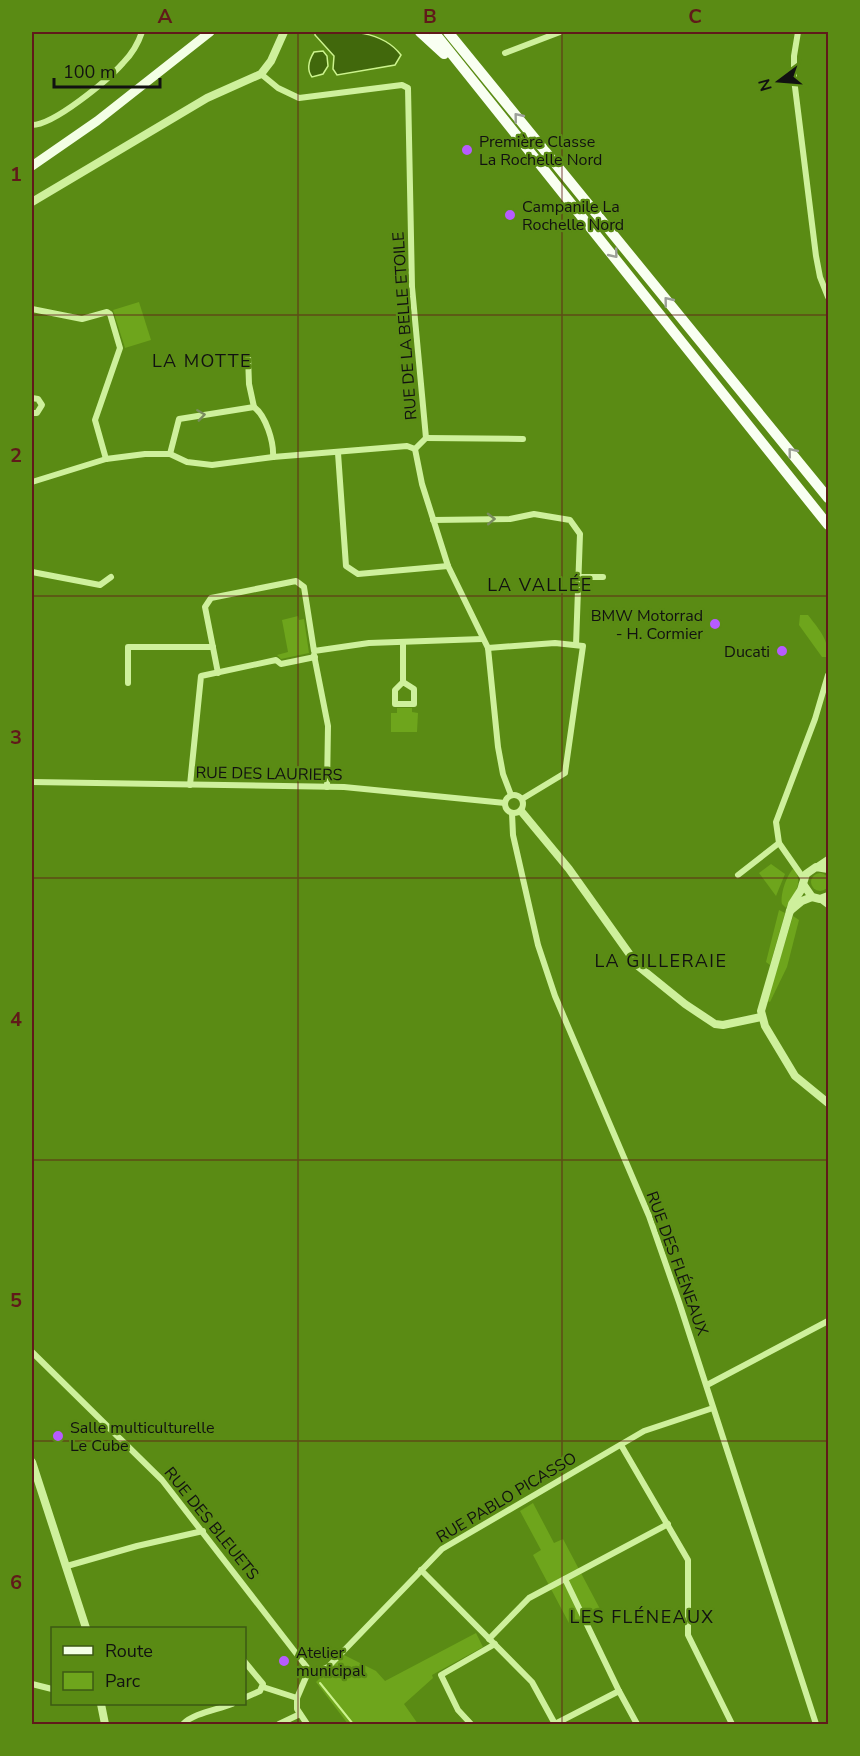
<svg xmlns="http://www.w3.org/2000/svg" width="860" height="1756" font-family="'Nunito Sans',sans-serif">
<rect width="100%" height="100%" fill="#5a8b14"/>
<g fill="#6ea51c">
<polygon points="139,302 151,340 125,348 113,310"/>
<path d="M 800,615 L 808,615 C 816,626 832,642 826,657 L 822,657 L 799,625 Z"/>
<polygon points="298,616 299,620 304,619 309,653 281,659 277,655 288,652 282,620"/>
<polygon points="397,708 412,708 412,712 418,713 417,732 391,732 391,713 397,713"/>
<polygon points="771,864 785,874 776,896 759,873"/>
<path d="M 794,868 C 804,885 794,893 786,908 L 782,904 C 780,894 787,874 794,868 Z"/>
<circle cx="820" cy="882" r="9"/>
<polygon points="779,910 785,913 770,965 766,962"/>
<polygon points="793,916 799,920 787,967 770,1002 767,1001"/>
<polygon points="533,1503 554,1543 563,1539 600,1609 570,1625 533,1555 541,1550 520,1511"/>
<polygon points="476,1633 483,1647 432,1675 433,1678 404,1704 418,1724 348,1724 316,1682 344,1655 376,1671 385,1681"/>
</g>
<g fill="#41680c" stroke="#ccf38d" stroke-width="1.5">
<path d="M 315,32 C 346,31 381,29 401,55 L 395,65 L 337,75 L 333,69 L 334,56 L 315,35 Z"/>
<path d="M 323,51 L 327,56 L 328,66 L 323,74 L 312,77 C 306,69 309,60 314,52 Z"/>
</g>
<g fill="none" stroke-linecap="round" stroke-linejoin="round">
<polyline stroke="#ccf38d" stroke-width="2" points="320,1683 353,1724"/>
<g stroke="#cef09c" stroke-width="6">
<polyline points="798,32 794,56 794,79 816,256 820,277 828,297"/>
<polyline points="505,53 560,32"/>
<polyline points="261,74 278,88 299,98 402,85 408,88 412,287 426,438 415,449"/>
<path d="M 32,125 C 54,125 108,80 123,63 C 132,54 138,44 142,32"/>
<polyline points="32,309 82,319 107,312 110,314 120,348 95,420 106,459"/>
<polyline points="248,356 249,384 254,407"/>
<polyline points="32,398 38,399 42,405 37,413 32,413"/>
<polyline points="426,438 523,439"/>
<polyline points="415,449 422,484 448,566 488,648 498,747 503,774 511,795"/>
<polyline points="338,453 346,566 358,574 448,566"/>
<path d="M 170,454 L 179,419 L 254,407 C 266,416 274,442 273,457"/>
<polyline points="32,482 106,459 145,454 170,454 187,462 212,465 273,457 407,446 415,449"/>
<polyline points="433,520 510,519 534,514 570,520 580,534 576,645"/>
<polyline points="32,572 100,585 111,577"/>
<polyline points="579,577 603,577"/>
<polyline points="403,643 403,682 395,690 395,704 414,704 414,689 403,682"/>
<polyline points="488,648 555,643 583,646 565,773 522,799"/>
<polyline points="314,655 328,726 327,787"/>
<polyline points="218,673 205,607 211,598 296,581 304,587 314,651 369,643 482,639"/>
<polyline points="128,683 128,647 213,647"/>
<polyline points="32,782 344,787 505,803"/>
<polyline points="190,785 201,676 276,660 281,664 315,657"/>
<circle cx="514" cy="804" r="9"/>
<polyline points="512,813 513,835 538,945 555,996 649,1216 679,1302 816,1724"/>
<polyline points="738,875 779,843"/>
<polyline points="804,879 779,843 776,822 815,719 828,675"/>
<polyline points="820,899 828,905"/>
<polyline points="32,1352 162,1480 309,1670"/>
<polyline points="707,1385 828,1321"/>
<polyline points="621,1445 688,1560 688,1635 732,1724"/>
<polyline points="67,1566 137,1546 203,1531"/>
<polyline points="421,1570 532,1682 555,1724"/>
<polyline points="565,1579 619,1691"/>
<polyline points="489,1639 529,1598 668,1524"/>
<polyline points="244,1661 263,1684 260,1691 244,1698"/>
<polyline points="309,1670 317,1672 328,1667 442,1549 644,1431 713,1408"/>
<polyline points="32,1684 52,1689"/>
<polyline points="263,1687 297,1698 297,1709 307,1724"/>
<polyline points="297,1698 309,1670"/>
<path d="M 183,1724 C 194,1713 217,1710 232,1704"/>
<polyline points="279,1724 300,1714"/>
<polyline points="471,1724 458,1710 441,1675 495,1644"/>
<polyline points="555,1724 619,1691 637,1724"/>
</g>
<g stroke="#cef09c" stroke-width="8">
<polyline points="32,202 207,98 261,74 271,61 284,32"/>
<polyline points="521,811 569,869 638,966 685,1004 715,1024 723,1025 761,1017"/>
<polyline points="819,866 828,860"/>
<polyline points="828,869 816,867 806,874 801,890 792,904 761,1011 765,1026 795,1076 828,1103"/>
<polyline points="803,884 812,897 820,899 828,896"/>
<polyline points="790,911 802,901 812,897"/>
<polyline points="32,1462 86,1628"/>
<polyline points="101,1704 105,1724"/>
</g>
<polyline stroke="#f3ffe5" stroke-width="9" points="32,166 97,121 210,32"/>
<g stroke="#f9fff2" stroke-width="10">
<polyline points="420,32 444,54"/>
<polyline points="434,32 828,525"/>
<polyline points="448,32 828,498"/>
</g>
</g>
<defs><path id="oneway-chevron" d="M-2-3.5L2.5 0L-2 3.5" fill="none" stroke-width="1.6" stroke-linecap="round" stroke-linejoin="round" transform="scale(1.5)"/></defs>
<g stroke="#9ca098">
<use href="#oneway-chevron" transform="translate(518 117) rotate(-129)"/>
<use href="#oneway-chevron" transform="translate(614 254) rotate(51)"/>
<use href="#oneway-chevron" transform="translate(668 301) rotate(-129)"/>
<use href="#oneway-chevron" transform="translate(792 452) rotate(-129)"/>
</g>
<g stroke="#798c5d">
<use href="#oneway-chevron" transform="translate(201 415) rotate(-8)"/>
<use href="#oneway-chevron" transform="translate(491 519) rotate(-1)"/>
</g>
<path fill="none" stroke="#601a1a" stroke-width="1.5" stroke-opacity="0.55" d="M 298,32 L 298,1724M 562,32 L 562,1724M 32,315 L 828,315M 32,596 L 828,596M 32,878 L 828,878M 32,1160 L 828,1160M 32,1441 L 828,1441"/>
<g fill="#b75bff" stroke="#5a8b14" stroke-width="2">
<circle cx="467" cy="150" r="6"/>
<circle cx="510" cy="215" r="6"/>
<circle cx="715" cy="624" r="6"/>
<circle cx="782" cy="651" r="6"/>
<circle cx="58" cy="1436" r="6"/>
<circle cx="284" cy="1661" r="6"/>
</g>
<g text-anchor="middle" stroke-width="4.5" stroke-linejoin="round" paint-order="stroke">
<g font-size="16" fill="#111" stroke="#5a8b14" text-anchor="start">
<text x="479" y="147">Première Classe<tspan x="479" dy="18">La Rochelle Nord</tspan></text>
<text x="522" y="212">Campanile La<tspan x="522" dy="18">Rochelle Nord</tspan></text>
<text x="703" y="621" text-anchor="end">BMW Motorrad<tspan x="703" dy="18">- H. Cormier</tspan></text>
<text x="770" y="657" text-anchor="end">Ducati</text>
<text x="70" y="1433">Salle multiculturelle<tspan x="70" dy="18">Le Cube</tspan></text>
<text x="296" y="1658">Atelier<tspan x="296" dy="18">municipal</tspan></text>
</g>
<g font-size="16" fill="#111" stroke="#5a8b14">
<text transform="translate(404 326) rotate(-94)" y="6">RUE DE LA BELLE ETOILE</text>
<text transform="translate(269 773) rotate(1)" y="6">RUE DES LAURIERS</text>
<text transform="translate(678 1263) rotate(70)" y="6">RUE DES FLÉNEAUX</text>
<text transform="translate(506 1497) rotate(-31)" y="6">RUE PABLO PICASSO</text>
<text transform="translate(212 1523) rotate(51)" y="6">RUE DES BLEUETS</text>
</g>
<g font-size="18" letter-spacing="1.5" fill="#111" stroke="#5a8b14">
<text x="202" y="367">LA MOTTE</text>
<text x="540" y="591">LA VALLÉE</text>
<text x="661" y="967">LA GILLERAIE</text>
<text x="642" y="1623">LES FLÉNEAUX</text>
</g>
</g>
<rect width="860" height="1756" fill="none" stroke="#5a8b14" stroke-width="66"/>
<rect x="51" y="1627" width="195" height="78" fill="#5a8b14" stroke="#3d5a13" stroke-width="1.5"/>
<rect x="63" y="1646" width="30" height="9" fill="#f3ffe5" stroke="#3d5a13" stroke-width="1.5"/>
<text x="105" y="1657" font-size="18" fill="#111111">Route</text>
<rect x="63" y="1672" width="30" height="18" fill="#6ea51c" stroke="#3d5a13" stroke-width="1.5"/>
<text x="105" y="1687" font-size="18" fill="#111111">Parc</text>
<g transform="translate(779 81) rotate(254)" stroke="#5a8b14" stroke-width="4.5" paint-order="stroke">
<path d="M0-4.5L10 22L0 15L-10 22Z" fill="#111111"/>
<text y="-9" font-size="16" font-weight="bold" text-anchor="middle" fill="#111111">N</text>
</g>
<path d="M54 78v9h106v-9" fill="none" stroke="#111111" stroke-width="3"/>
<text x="63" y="78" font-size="18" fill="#111111" stroke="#5a8b14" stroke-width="4.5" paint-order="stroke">100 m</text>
<rect x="33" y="33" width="794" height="1690" fill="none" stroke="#601a1a" stroke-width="2"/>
<g font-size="20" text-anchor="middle" font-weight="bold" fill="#601a1a">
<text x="165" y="23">A</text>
<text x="430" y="23">B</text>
<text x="695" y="23">C</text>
<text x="16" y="181">1</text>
<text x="16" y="462">2</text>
<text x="16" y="744">3</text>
<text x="16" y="1026">4</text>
<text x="16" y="1307">5</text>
<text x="16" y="1589">6</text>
</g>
</svg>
